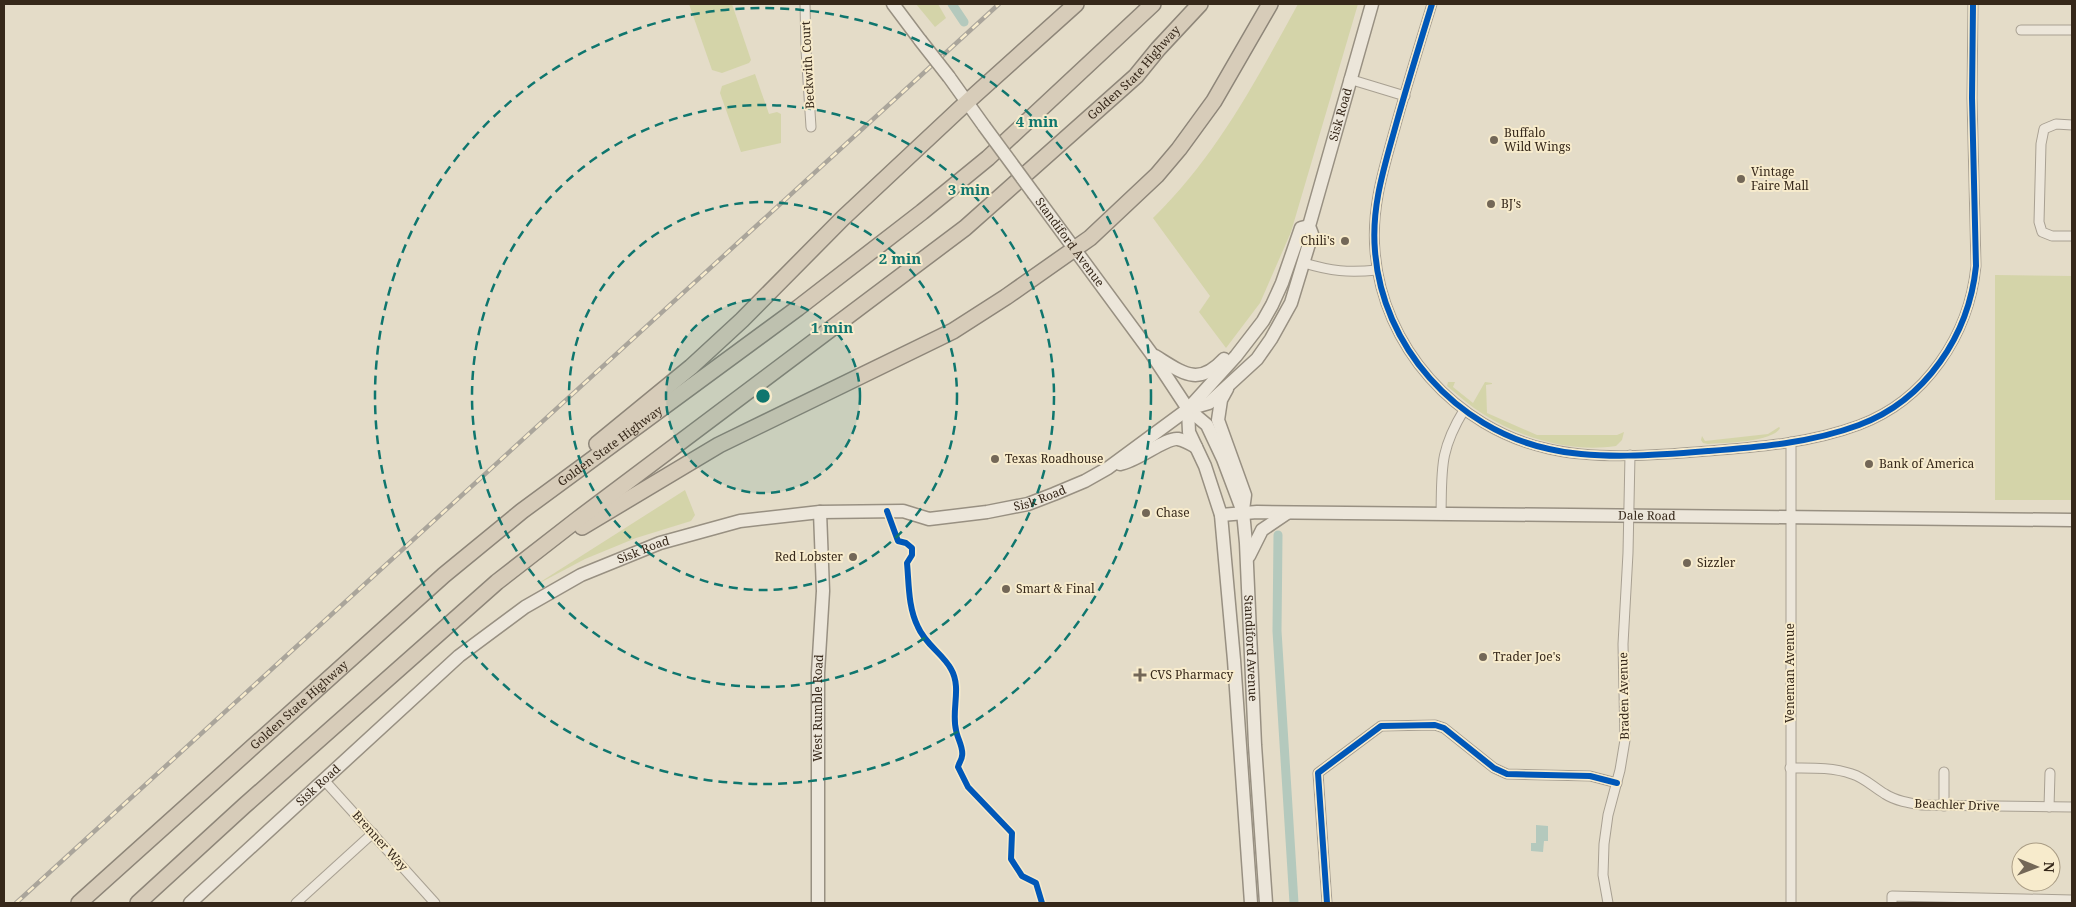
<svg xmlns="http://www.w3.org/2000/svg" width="2076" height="907" font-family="'Noto Serif',serif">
<rect width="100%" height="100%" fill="#e4dcc8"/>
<g fill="#d4d4a9">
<polygon points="689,4 732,4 751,60 749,63 722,73 712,70"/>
<polygon points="916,4 938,4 946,18 935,27"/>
<path d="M 1298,4 L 1358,4 L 1291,232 L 1260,303 L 1226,348 L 1199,312 L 1210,296 L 1153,218 C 1218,154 1255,82 1298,4 Z"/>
<polygon points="755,74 769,114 777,112 781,114 781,143 741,152 720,93 722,86"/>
<polygon points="1995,275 2072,276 2072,500 1995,500"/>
<path d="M 1448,382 L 1455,382 L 1453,387 L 1473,403 L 1485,382 L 1492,383 L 1492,384 L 1486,385 L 1487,413 L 1537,435 L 1617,435 L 1624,432 L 1622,440 L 1616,446 C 1571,453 1520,438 1483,414 C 1470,406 1459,396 1447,386 Z"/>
<path d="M 1779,427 L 1780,428 C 1773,442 1724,443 1708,444 L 1703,443 L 1701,440 L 1702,436 L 1705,441 L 1768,434 Z"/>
<polygon points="685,490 695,515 691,521 636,538 585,559 534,586"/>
</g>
<polygon fill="#b4c9bd" points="1536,825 1548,826 1548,841 1544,841 1543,852 1531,851 1531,843 1536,843"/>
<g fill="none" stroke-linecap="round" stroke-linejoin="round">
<g stroke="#b4c9bd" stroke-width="9">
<polyline points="952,4 964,22"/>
<polyline points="1278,535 1277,631 1294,903"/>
</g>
<defs>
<g id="street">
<polyline points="805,4 806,50 811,127"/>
<path d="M 1432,4 C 1420,43 1408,82 1397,121 C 1385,165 1371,205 1375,251 C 1382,346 1456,429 1549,449 C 1596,460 1659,455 1708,451 C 1759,447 1811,443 1859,425 C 1926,400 1969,335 1976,266 L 1972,98 L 1973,4"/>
<polyline points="2021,30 2072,30"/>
<polyline points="1349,79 1405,96"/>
<polyline points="2072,125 2056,124 2044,129 2041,144 2039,222 2042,232 2052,236 2072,236"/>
<path d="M 1304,263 C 1331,271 1348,273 1377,270"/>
<polyline points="1791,442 1791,903"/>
<path d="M 1441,515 C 1442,469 1439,451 1464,410"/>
<path d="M 1790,768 C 1811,768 1832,767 1852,774 C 1865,778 1873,787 1885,794 C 1896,801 1909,803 1922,805 L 2072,807"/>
<polyline points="324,780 435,903"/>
<polyline points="1944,806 1944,772"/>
<polyline points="2049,807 2050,773"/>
<polyline points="296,903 373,833"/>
<polyline points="1327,903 1318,773 1381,726 1435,725 1444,728 1494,768 1507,774 1590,776 1617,783"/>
<polyline points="1608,903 1603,875 1604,844 1608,815 1620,770 1625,740 1623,644 1628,553 1630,455"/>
<polyline points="1892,903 1892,896 2072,900"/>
</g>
<g id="secondary">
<polyline points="893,4 920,40"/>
<polyline points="949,77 984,126"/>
<path id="s1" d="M 1034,194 L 1151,353 L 1188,409 L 1207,425 L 1223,459 L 1243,512 L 1246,543 L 1255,745 L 1266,903"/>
<path d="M 1155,356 C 1183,373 1198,387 1224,359"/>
<polyline points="1227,389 1221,400 1218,420 1245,495 1243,510"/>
<polyline points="1188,409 1189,432 1205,466 1221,515 1234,660 1251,903"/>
<path id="s2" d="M 1188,409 L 1209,403 L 1257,359 L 1271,339 L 1291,303 L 1312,234 L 1309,226 L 1372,4"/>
<path d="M 1120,464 C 1138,461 1166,437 1178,439 C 1184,440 1191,444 1196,447"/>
<path id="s3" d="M 1221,515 L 1257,512 L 2072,520"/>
<polyline points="1249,556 1262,530 1287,513"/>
<path id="s4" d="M 190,903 L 459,656 L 525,607 L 581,575 L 660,543 L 740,521 L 820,512 L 903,511 L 929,519 L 987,512 L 1028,504 L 1054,494 L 1085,481 L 1108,468 L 1188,409 L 1236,356 L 1263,321 L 1272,305 L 1282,283 L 1301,228 L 1309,226"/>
<path id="s5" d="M 818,903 L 818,673 L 823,591 L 820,512"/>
</g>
<g id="highway">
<polyline points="597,444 691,367 742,320 843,218 967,102 1076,4"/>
<polyline points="582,527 719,445 953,331 1006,297 1090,238 1157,175 1179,149 1214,101 1270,4"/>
<path id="s6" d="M 79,903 L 444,575 L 522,511 L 798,308 L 922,212 L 988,158 L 1153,4"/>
<path id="s7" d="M 138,903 L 244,806 L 497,582 L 578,519 L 965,228 L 1136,76 L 1158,49 L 1200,4"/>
</g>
</defs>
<use href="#street" stroke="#a8a092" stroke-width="11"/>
<use href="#secondary" stroke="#989082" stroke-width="15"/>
<use href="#highway" stroke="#8e8679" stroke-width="18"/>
<use href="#street" stroke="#ece6da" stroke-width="9"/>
<use href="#secondary" stroke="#ece6da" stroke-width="12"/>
<use href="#highway" stroke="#d7ccb9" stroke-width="15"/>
<defs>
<polyline id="rail" points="16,903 999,4"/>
</defs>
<use href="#rail" stroke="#aaa59b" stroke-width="4.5"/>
<use href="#rail" stroke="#f7ebcc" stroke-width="2.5" stroke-dasharray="8" stroke-linecap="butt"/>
<defs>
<g id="secondary-bridge">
<polyline points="920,40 949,77"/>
<polyline points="984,126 1034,194"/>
</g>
</defs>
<use href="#secondary-bridge" stroke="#989082" stroke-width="15" stroke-linecap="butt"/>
<use href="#secondary-bridge" stroke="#ece6da" stroke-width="12"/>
<defs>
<g id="cycleway">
<path d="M 1432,4 C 1420,43 1408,82 1397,121 C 1385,165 1371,205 1375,251 C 1382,346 1456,429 1549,449 C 1596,460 1659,455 1708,451 C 1759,447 1811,443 1859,425 C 1926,400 1969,335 1976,266 L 1972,98 L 1973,4"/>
<path d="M 887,511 L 898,541 L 906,543 L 912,548 L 912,555 L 907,563 C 909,584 908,607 918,627 C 925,644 943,654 951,669 C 962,688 951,710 956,730 C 957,738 964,748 962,756 C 962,759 959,763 958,767 L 968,787 L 1012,833 L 1011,859 L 1022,876 L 1036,883 L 1042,903"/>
<polyline points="1327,903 1318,773 1381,726 1435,725 1444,728 1494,768 1507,774 1590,776 1617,783"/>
</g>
</defs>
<use href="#cycleway" stroke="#f7ebcc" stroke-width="9"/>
<use href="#cycleway" stroke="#0057b8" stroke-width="6"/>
</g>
<circle cx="763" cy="396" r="97" fill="#0f766e" fill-opacity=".12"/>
<g fill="none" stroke="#0f766e" stroke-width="2.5" stroke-dasharray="9 6">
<circle cx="763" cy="396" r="97"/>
<circle cx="763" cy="396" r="194"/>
<circle cx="763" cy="396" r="291"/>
<circle cx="763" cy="396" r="388"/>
</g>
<g fill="#736757" stroke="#f7ebcc" stroke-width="2">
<circle cx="1494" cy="140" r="5"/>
<circle cx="1741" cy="179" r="5"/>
<circle cx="1491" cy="204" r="5"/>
<circle cx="1345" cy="241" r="5"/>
<circle cx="995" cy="459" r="5"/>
<circle cx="1869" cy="464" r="5"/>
<circle cx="1146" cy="513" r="5"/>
<circle cx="853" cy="557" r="5"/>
<circle cx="1687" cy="563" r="5"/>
<circle cx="1006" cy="589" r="5"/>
<circle cx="1483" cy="657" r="5"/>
<path d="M1137.5 667.5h5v5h5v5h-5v5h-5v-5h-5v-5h5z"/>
</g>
<g text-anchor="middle" stroke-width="4" stroke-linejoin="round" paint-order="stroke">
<g font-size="12" fill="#36281a" stroke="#f7ebcc">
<text transform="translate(808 65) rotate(-93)" y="4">Beckwith Court</text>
<text dy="4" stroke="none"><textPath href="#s7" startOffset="1298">Golden State Highway</textPath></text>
<text dy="4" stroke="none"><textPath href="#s2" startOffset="349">Sisk Road</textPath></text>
<text dy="4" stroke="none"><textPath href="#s1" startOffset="60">Standiford Avenue</textPath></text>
<text dy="4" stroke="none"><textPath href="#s6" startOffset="701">Golden State Highway</textPath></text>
<text dy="4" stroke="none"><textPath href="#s4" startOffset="984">Sisk Road</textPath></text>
<text dy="4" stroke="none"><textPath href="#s3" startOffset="426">Dale Road</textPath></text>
<text dy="4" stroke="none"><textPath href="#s4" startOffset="579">Sisk Road</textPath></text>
<text dy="4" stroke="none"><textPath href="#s1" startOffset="520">Standiford Avenue</textPath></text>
<text transform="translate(1790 673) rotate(-90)" y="4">Veneman Avenue</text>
<text transform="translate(1624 696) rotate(-91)" y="4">Braden Avenue</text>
<text dy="4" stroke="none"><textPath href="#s6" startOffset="296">Golden State Highway</textPath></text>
<text dy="4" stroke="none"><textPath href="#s5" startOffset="195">West Rumble Road</textPath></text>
<text dy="4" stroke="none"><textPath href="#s4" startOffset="174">Sisk Road</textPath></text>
<text transform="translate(1957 805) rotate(2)" y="4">Beachler Drive</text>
<text transform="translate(380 841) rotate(48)" y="4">Brenner Way</text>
</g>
<g font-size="12" fill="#36281a" stroke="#f7ebcc" text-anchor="start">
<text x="1504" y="137">Buffalo<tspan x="1504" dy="14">Wild Wings</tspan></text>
<text x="1751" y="176">Vintage<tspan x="1751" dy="14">Faire Mall</tspan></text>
<text x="1501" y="208">BJ's</text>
<text x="1335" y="245" text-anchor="end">Chili's</text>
<text x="1005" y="463">Texas Roadhouse</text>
<text x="1879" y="468">Bank of America</text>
<text x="1156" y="517">Chase</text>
<text x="843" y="561" text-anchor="end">Red Lobster</text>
<text x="1697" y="567">Sizzler</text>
<text x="1016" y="593">Smart &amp; Final</text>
<text x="1493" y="661">Trader Joe's</text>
<text x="1150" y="679">CVS Pharmacy</text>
</g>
</g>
<circle cx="763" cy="396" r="8" fill="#0f766e" stroke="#f7ebcc" stroke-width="2.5"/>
<g font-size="15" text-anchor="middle" font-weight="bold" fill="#0f766e" stroke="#f7ebcc" stroke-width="4" stroke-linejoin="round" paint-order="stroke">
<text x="1037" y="127">4 min</text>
<text x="969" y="195">3 min</text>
<text x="900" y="264">2 min</text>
<text x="832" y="333">1 min</text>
</g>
<rect width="2076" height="907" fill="none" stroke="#36281a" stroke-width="10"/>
<g transform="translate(2036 867) rotate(91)"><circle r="24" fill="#f7ebcc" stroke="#aa9d85"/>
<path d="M0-4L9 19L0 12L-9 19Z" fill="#736757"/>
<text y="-8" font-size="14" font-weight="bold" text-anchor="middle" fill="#36281a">N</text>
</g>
</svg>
